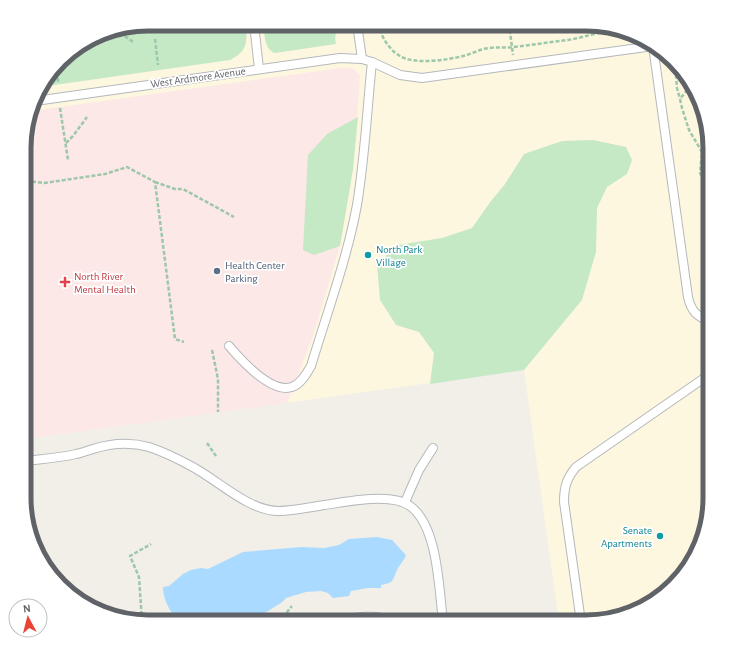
<svg xmlns="http://www.w3.org/2000/svg" width="734" height="646" font-family="'Alegreya Sans',sans-serif">
<rect width="100%" height="100%" fill="#f1efe8"/>
<polygon fill="#fef7e0" points="245,24 595,24 641,37 679,66 700,100 710,139 710,498 700,546 668,591 633,613 594,622 559,622 524,370 25,439 26,124 40,87 110,77 247,37"/>
<polygon fill="#fce8e6" points="341,68 349,68 354,69 360,76 353,169 340,246 312,339 287,403 25,439 26,124 31,111"/>
<g fill="#c5e8c5">
<path d="M 148,24 L 245,24 C 248,43 247,51 230,60 L 40,87 L 66,55 L 108,31 Z"/>
<path d="M 263,24 L 343,24 C 336,29 334,36 336,44 L 275,53 C 264,49 265,35 263,24 Z"/>
<polygon points="358,117 353,169 340,246 314,255 303,250 308,155 327,134"/>
<polygon points="593,140 626,147 632,160 627,174 607,187 597,208 596,252 582,300 524,370 430,384 434,353 419,332 396,325 380,300 377,264 398,245 442,238 472,228 491,201 505,184 524,154 562,141"/>
</g>
<path fill="#aadaff" d="M 377,537 L 392,540 L 406,555 C 404,561 399,565 397,570 C 392,581 395,582 381,585 L 381,588 L 368,588 L 351,591 L 349,596 L 333,598 L 328,593 L 321,591 L 306,592 L 286,598 L 281,603 L 250,622 L 178,622 C 170,611 163,600 163,587 L 169,586 L 183,574 L 191,570 L 201,568 L 208,569 L 243,552 L 301,547 L 324,548 L 339,545 L 349,539 Z"/>
<g fill="none" stroke-linecap="round" stroke-linejoin="round">
<defs>
<g id="lane">
<polyline points="254,24 259,69"/>
<polyline points="357,24 362,59"/>
<path d="M 653,46 L 688,297 C 691,311 697,317 710,321"/>
<polyline points="35,101 340,58 362,59 372,62 400,75 422,78 653,46"/>
<path d="M 229,346 C 241,360 271,394 292,387 C 301,384 307,373 311,366 C 327,313 347,259 357,205 C 365,157 367,109 372,62"/>
<path d="M 25,461 C 41,459 59,458 76,454 C 81,453 87,451 93,449 C 111,443 131,442 149,447 C 161,451 180,460 191,466 C 218,480 248,511 279,511 C 310,511 385,487 410,506 C 438,526 439,589 443,622"/>
<polyline points="405,502 419,470 433,448"/>
<path d="M 333,622 C 356,617 375,613 396,622"/>
<path d="M 581,622 L 564,502 C 564,488 566,479 576,467 L 710,374"/>
</g>
</defs>
<use href="#lane" stroke="#b5b8bc" stroke-width="10"/>
<g stroke="#9cc7a9" stroke-width="2.5" stroke-dasharray="4 2" stroke-linecap="butt">
<path d="M 378,24 C 381,36 389,50 400,56 C 415,65 447,60 463,56 C 472,54 480,49 489,48 C 497,47 505,48 513,47 C 532,45 550,42 568,40 C 584,37 600,32 616,30"/>
<polyline points="509,24 513,55"/>
<polyline points="115,29 133,42"/>
<polyline points="155,39 158,65"/>
<polyline points="675,63 677,88 680,99"/>
<polyline points="57,66 58,82"/>
<polyline points="691,85 680,99 682,108 689,130 702,152 700,173 710,190"/>
<polyline points="60,108 68,160"/>
<polyline points="66,143 73,136 87,117"/>
<polyline points="26,181 44,183 105,174 127,167 155,182 175,339 184,342"/>
<polyline points="155,182 175,189 183,189 234,217"/>
<polyline points="212,350 218,379 218,412"/>
<polyline points="207,443 216,456"/>
<polyline points="658,595 662,595"/>
<polyline points="142,621 139,577 130,556 151,544"/>
<polyline points="279,622 292,606"/>
</g>
<use href="#lane" stroke="#fff" stroke-width="8"/>
</g>
<g fill="#0f9aa8" stroke="#fff" stroke-width="1.5">
<circle cx="368" cy="255" r="4"/>
<circle cx="660" cy="536" r="4"/>
</g>
<circle fill="#5c6f8a" stroke="#fff" stroke-width="1.5" cx="217" cy="271" r="4"/>
<path fill="#e0444e" stroke="#fff" stroke-width="1.5" d="M63 276h4v4h4v4h-4v4h-4v-4h-4v-4h4z"/>
<g text-anchor="middle" stroke-width="3.5" stroke-linejoin="round" paint-order="stroke">
<g font-size="11" fill="#5f6368" stroke="#fff">
<text transform="translate(198 77) rotate(-8)" y="4">West Ardmore Avenue</text>
</g>
<g font-size="11" fill="#0d838f" stroke="#fff" text-anchor="start">
<text x="376" y="253">North Park<tspan x="376" dy="13">Village</tspan></text>
<text x="652" y="534" text-anchor="end">Senate<tspan x="652" dy="13">Apartments</tspan></text>
</g>
<g font-size="11" fill="#4e5e75" stroke="#fff" text-anchor="start">
<text x="225" y="269">Health Center<tspan x="225" dy="13">Parking</tspan></text>
</g>
<g font-size="11" fill="#be3a42" stroke="#fff" text-anchor="start">
<text x="74" y="280">North River<tspan x="74" dy="13">Mental Health</tspan></text>
</g>
</g>
<path d="M0 0H734V646H0ZM148 31H586A117 117 0 0 1 703 148V498A117 117 0 0 1 586 615H148A117 117 0 0 1 31 498V148A117 117 0 0 1 148 31Z" fill="#fff" fill-rule="evenodd"/>
<path fill="none" stroke="#5f6368" stroke-width="5" d="M148 31H586A117 117 0 0 1 703 148V498A117 117 0 0 1 586 615H148A117 117 0 0 1 31 498V148A117 117 0 0 1 148 31Z"/>
<g transform="translate(28 618) rotate(353)"><circle r="19" fill="#ffffff" stroke="#bfc1c3"/>
<path d="M0-3L7 15L0 10L-7 15Z" fill="#ea4335"/>
<text y="-6" font-size="11" font-weight="bold" text-anchor="middle" fill="#5f6368">N</text>
</g>
</svg>
